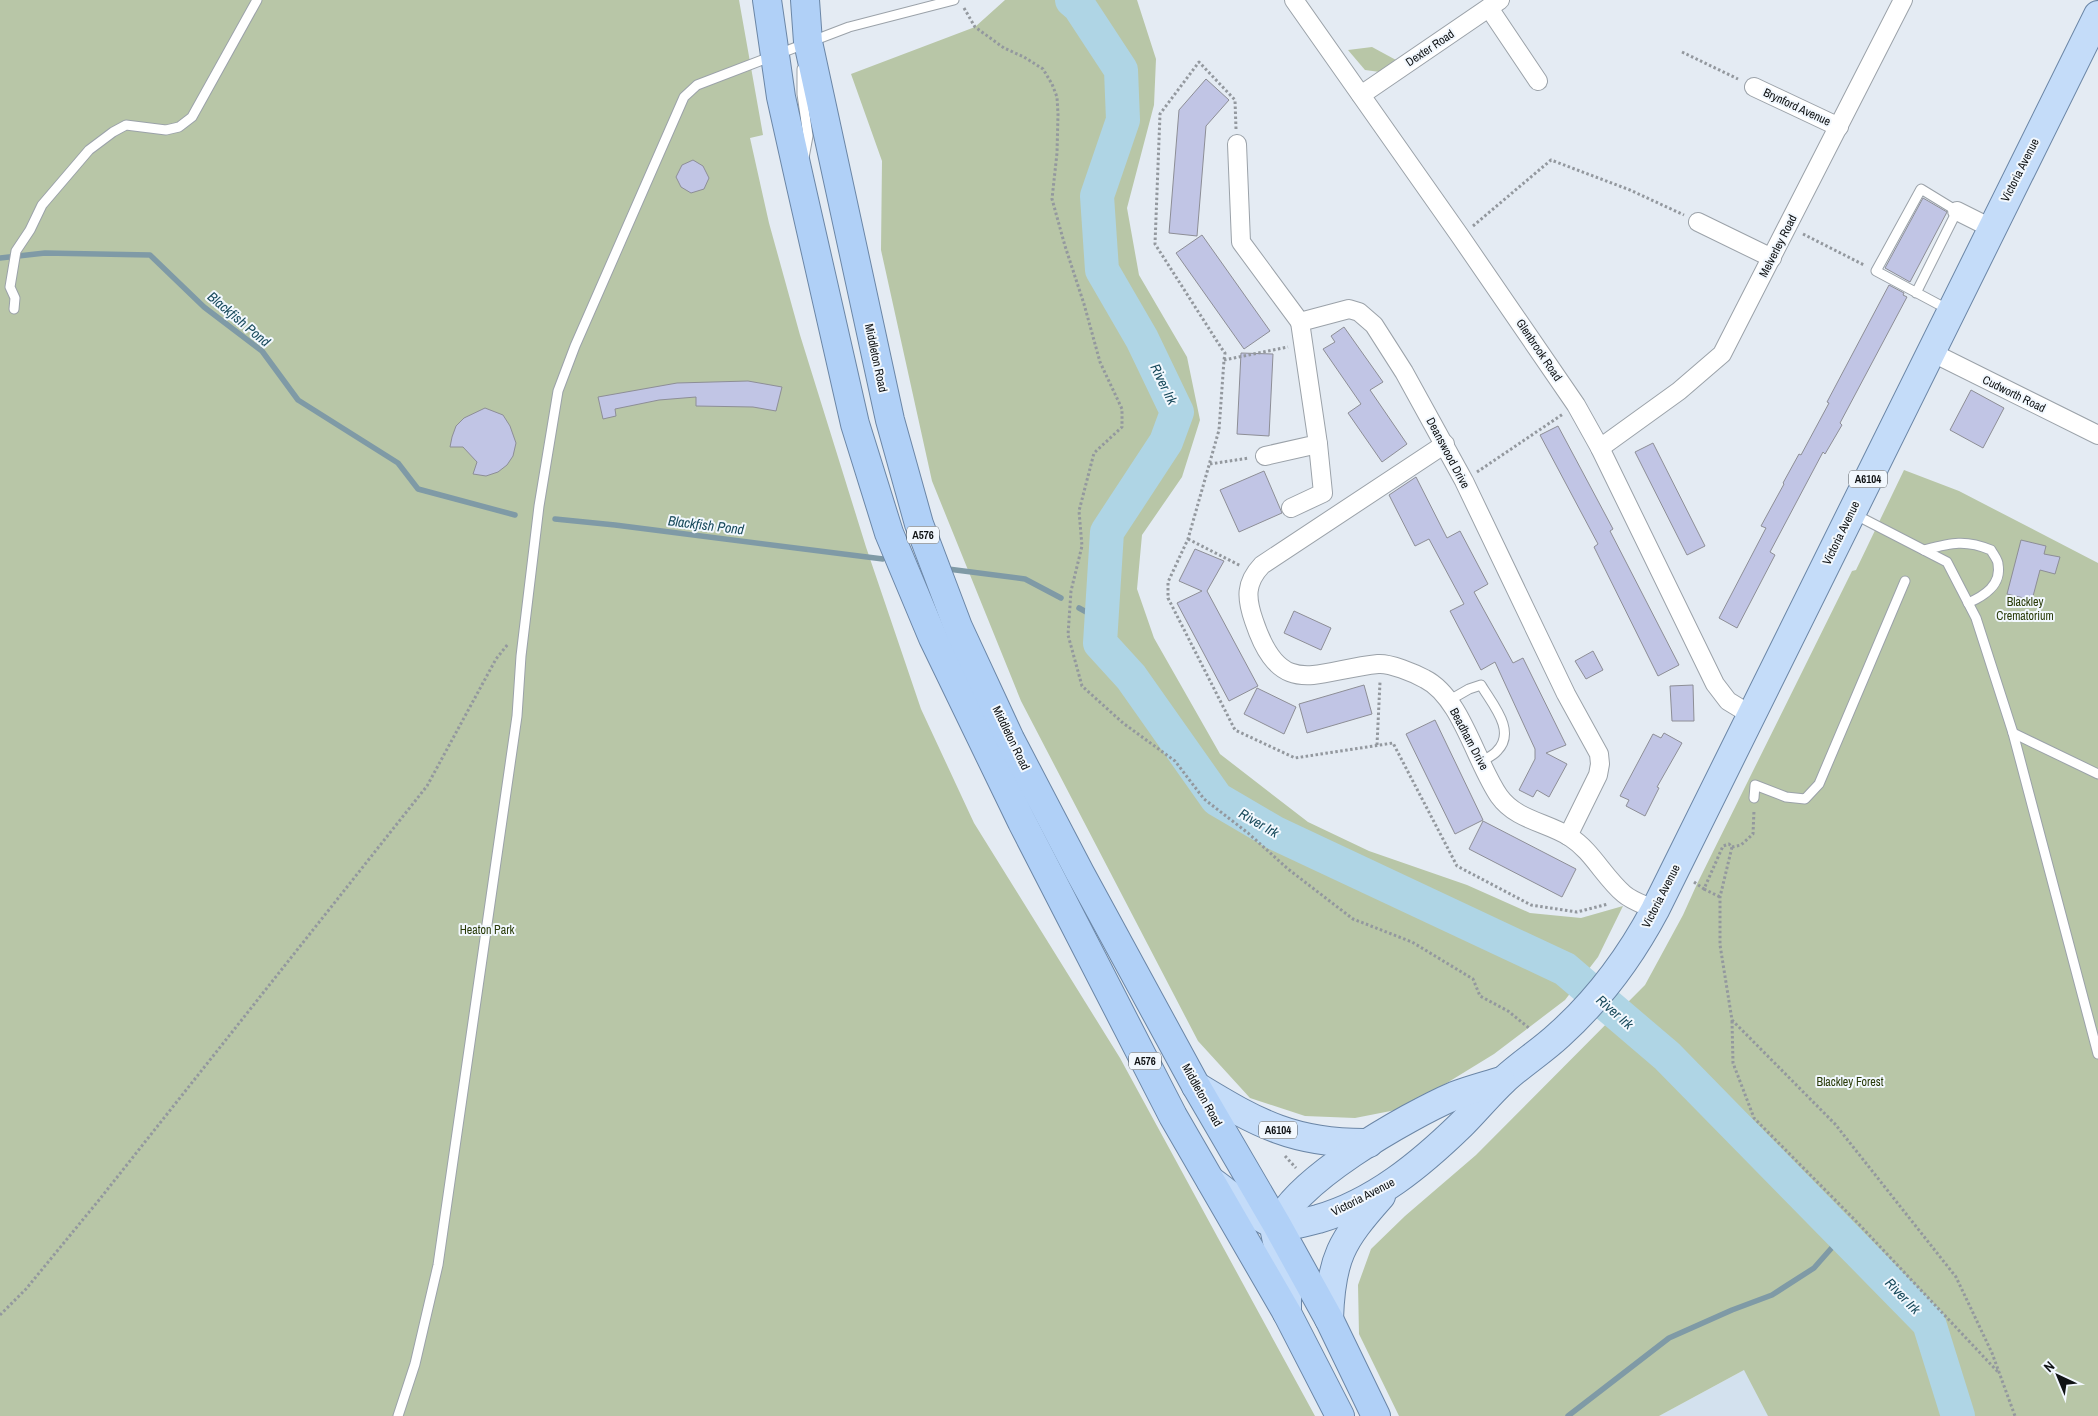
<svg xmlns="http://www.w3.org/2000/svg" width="2098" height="1416" font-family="'Archivo Narrow',sans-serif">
<rect width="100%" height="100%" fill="#e4ebf3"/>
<polygon fill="#d3e1ee" points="1744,1370 1910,1416 1659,1416"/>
<g fill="#b8c6a7">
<polygon points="0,0 739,0 763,135 750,138 769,223 800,335 866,547 921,709 974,823 1120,1058 1315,1416 0,1416"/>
<polygon points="1005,0 1137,0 1156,59 1154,105 1127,208 1139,275 1187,357 1200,420 1182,477 1142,535 1137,589 1154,638 1220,754 1308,822 1369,851 1467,885 1530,913 1581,918 1623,906 1598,957 1565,1000 1494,1054 1406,1108 1355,1118 1305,1116 1250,1098 1198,1041 1021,701 932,481 881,250 882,161 851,74 975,27"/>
<polygon points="1372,47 1396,60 1380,72 1365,70 1348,50"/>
<polygon points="1904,470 1959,491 2098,563 2098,1416 1768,1416 1744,1370 1659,1416 1399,1416 1359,1334 1358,1285 1371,1249 1405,1216 1476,1155 1645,985 1683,915 1697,884 1852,571 1856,570"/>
</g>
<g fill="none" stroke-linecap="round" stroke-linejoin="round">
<g stroke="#7f9aa6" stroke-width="5.5">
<polyline points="0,258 45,253 150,255 204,307 262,351 298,400 398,463 418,489 515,515"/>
<polyline points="555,519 615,525 883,559"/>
<polyline points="948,569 1025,579 1061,598"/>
<polyline points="1079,608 1101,620"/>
<polyline points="1568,1416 1669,1338 1732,1310 1772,1295 1814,1268 1843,1235"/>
</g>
<polyline stroke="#afd5e5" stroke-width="34" points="1072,0 1079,6 1121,70 1123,120 1097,196 1102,270 1142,339 1177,412 1166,442 1107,532 1100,643 1131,677 1217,799 1275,833 1565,969 1667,1056 1929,1323 1958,1416"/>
</g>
<g fill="#c1c5e5" stroke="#8d8e96">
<polygon points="1206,79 1229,100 1206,126 1197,236 1169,233 1179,110"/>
<polygon points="693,160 703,166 709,178 704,189 691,193 681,187 676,177 682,165"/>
<polygon points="1923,198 1947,212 1910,282 1885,268"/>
<polygon points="1202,235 1270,331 1244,349 1176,253"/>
<polygon points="1889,285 1904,293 1903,295 1907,297 1840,423 1842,425 1825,454 1823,452 1770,552 1775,555 1737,628 1719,618 1766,528 1761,526 1784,484 1783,483 1799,454 1801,455 1829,403 1827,402"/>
<polygon points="1344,327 1383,382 1370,390 1407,444 1382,462 1348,413 1361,404 1323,349 1335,342 1331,336"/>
<polygon points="1241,353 1273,354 1269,436 1237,434"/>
<polygon points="748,381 782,387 776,411 753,407 696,406 696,397 659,400 615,409 616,416 603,419 598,397 677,383"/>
<polygon points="1971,390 2004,408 1983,448 1950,430"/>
<polygon points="485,408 503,415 510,426 516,443 513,456 507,465 498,472 486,476 473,474 477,462 463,447 450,447 452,437 456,426 464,418"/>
<polygon points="1558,426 1613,529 1610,531 1679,665 1658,676 1594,547 1598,544 1540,435"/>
<polygon points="1653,443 1705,546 1687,555 1635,452"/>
<polygon points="1264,471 1282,513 1239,532 1220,490"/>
<polygon points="1416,477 1447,538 1460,531 1488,584 1474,592 1513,663 1523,658 1566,745 1546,753 1567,764 1549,797 1537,790 1533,797 1519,790 1535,759 1535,749 1495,662 1481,670 1450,611 1464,604 1429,539 1415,546 1389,495"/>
<polygon points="2021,540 2046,546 2044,554 2060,557 2055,574 2040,570 2032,600 2007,594"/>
<polygon points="1195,549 1224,561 1207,591 1258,686 1229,701 1177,603 1202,591 1179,581"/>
<polygon points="1294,611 1331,628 1321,650 1284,633"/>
<polygon points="1593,651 1603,670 1586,679 1575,661"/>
<polygon points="1364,685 1372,714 1307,733 1299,704"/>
<polygon points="1693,685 1694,721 1672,721 1670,686"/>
<polygon points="1257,688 1296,707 1284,734 1244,714"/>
<polygon points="1435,720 1483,820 1455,834 1406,734"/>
<polygon points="1664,733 1682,743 1657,787 1659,788 1645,816 1626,806 1629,800 1620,796 1653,734 1661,738"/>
<polygon points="1483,821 1576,869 1562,897 1469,849"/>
</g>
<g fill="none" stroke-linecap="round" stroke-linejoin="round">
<defs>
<g id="service">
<polyline points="802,69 802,94 808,136 804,158"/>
<polyline points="1916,293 1957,211 1921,189 1876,271 1949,310"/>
<polyline points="14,309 15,298 10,287 16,251 30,230 42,205 89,150 113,132 126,125 166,130 179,127 192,117 257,0"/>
<polyline points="1854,514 1947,562 1976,618 2013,733 2098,1054"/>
<path d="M 1924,550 C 1951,543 1965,539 1991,550 C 1993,554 1998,560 1998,564 C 2002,585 1984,596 1968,603"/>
<path d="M 1448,701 L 1469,689 L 1481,685 C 1492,704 1517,731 1497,751 C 1493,756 1485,759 1480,762"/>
<polyline points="2013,733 2098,774"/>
<polyline points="1754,798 1755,785 1786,797 1805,799 1819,784 1905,581"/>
<polyline points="398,1416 415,1364 438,1265 517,716 521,656 539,506 558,391 575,346 684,97 697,85 849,27 954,0"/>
</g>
<g id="minor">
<polyline points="1294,0 1460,236 1576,405 1600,448 1715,684 1728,701 1751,715"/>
<polyline points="1489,8 1538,81"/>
<polyline points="1754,87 1839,127"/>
<polyline points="1361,95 1500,0"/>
<polyline points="1237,144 1241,242 1300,322 1349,309 1359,312 1374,325 1404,372 1464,481 1566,694 1599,754 1600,764 1598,775 1568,836"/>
<polyline points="1957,211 1991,228"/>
<polyline points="1698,222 1772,258"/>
<polyline points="1931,352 2098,435"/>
<path d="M 1445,444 L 1262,565 C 1245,583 1246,598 1254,621 C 1281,702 1316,670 1378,664 C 1390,663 1414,673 1425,679 C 1461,697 1476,763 1499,796 C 1516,820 1546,822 1570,837 C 1592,851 1604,877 1624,894 C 1632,901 1645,905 1655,910"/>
<polyline points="1600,448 1679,391 1722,354 1903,0"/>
<polyline points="1265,456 1318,444 1300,322"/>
<polyline points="1291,508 1323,493 1318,444"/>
</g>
<g id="primary">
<path d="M 1196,1086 C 1258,1124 1295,1144 1369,1143"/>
<path d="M 1211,1181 C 1226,1191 1261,1222 1277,1225 C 1290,1227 1306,1222 1318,1219 C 1374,1203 1421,1164 1462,1124 C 1476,1110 1489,1094 1504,1080 C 1521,1064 1542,1051 1559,1035 C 1599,999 1630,957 1655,910 L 2098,15"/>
<path d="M 1287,1313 L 1287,1288 L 1275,1232 C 1286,1184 1410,1115 1454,1096 C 1469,1090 1485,1086 1501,1081"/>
<path d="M 1329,1319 C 1331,1258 1341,1241 1381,1196"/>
</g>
<g id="trunk">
<polyline points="767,0 781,97 800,182 855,424 889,533 933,638 1022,822 1173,1116 1287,1313 1340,1416"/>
<polyline points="805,0 808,42 890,420 919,524 958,627 1010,739 1080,873 1196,1086 1277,1225 1329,1319 1376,1416"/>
</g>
</defs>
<use href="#service" stroke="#9ba2a9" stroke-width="11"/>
<use href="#minor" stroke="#9ba2a9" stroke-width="20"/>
<use href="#primary" stroke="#6b86a6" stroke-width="30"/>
<use href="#trunk" stroke="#6b86a6" stroke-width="30"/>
<g stroke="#93989e" stroke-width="3" stroke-dasharray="2.5 2.5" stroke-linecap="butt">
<polyline points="964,8 975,27 1004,48 1024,57 1043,69 1052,84 1057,97 1058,114 1057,153 1052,199 1065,246 1084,304 1100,362 1122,409 1122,427 1094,453 1079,511 1082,546 1071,591 1068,635 1082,686 1123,723 1175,761 1204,799 1248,833 1288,869 1353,919 1412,942 1473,979 1480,996 1508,1011 1529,1028"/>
<polyline points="1682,52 1738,79"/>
<polyline points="1236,129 1235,100 1199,62 1160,114 1155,244 1222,349 1225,353 1224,360 1219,430 1188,539 1168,582 1168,598 1235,730 1295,758 1393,743 1457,866 1531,905 1577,912 1608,904"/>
<polyline points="1473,226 1551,160 1630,190 1684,215"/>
<polyline points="1803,234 1864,265"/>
<polyline points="1224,360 1288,347"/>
<polyline points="1210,464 1249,458"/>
<polyline points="1477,472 1563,414"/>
<polyline points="1188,539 1241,566"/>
<polyline points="1377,745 1380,682"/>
<polyline points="1732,847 1741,845 1753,834 1754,810"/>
<polyline points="1694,882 1704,889 1723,846 1729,844 1732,847 1720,897 1720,945 1732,1020 1835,1124 1956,1277 1992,1353 2015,1416"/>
<polyline points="1704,889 1720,897"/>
<polyline points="1732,1021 1733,1063 1754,1118 1855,1220 1998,1372"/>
<polyline points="1285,1156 1296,1168"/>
<polyline points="0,1315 26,1289 99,1200 427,786 496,659 508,644"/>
</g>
<use href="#service" stroke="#fff" stroke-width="9"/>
<use href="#minor" stroke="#fff" stroke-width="18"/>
<use href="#primary" stroke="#c4dcf9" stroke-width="28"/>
<use href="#trunk" stroke="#b0d0f7" stroke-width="28"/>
</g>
<g text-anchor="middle" stroke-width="4" stroke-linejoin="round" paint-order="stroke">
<g fill="#f2f8fe" stroke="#53575a" stroke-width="1">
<rect x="1849" y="470.5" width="38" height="17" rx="4"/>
<rect x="907" y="526.5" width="32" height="17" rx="4"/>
<rect x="1129" y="1052.5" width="32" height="17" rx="4"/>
<rect x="1259" y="1121.5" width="38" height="17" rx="4"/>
</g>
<g font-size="11" font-weight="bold" fill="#0f1214">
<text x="1868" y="483">A6104</text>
<text x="923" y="539">A576</text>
<text x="1145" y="1065">A576</text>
<text x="1278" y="1134">A6104</text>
</g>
<g font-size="12" fill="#0f1214" stroke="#f2f8fe">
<text transform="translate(1430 48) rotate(-34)" y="4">Dexter Road</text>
<text transform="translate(1797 107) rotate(25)" y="4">Brynford Avenue</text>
<text transform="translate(2020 170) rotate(-63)" y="4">Victoria Avenue</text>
<text transform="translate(1778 246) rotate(-63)" y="4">Melverley Road</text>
<text transform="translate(1539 350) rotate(56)" y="4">Glenbrook Road</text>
<text transform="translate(876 358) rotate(78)" y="4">Middleton Road</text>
<text transform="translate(2014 394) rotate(26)" y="4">Cudworth Road</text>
<text transform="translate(1448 453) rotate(62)" y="4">Deanswood Drive</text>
<text transform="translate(1841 533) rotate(-64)" y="4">Victoria Avenue</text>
<text transform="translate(1011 738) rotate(64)" y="4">Middleton Road</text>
<text transform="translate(1469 739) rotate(62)" y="4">Beadham Drive</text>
<text transform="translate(1661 896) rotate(-63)" y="4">Victoria Avenue</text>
<text transform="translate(1202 1095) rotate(61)" y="4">Middleton Road</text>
<text transform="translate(1363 1197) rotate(-27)" y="4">Victoria Avenue</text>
</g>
<g font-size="12" fill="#2a3b09" stroke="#f2f8fe">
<text x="2025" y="606">Blackley<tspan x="2025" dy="14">Crematorium</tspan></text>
<text x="487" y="934">Heaton Park</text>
<text x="1850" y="1086">Blackley Forest</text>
</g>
<g font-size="14" font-style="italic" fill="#184a5c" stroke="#f2f8fe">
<text transform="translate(239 319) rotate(40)" y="5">Blackfish Pond</text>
<text transform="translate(1164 384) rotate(64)" y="5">River Irk</text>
<text transform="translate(706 525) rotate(7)" y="5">Blackfish Pond</text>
<text transform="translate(1259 823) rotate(30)" y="5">River Irk</text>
<text transform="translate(1615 1012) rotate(41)" y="5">River Irk</text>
<text transform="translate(1903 1296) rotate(46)" y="5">River Irk</text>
</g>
</g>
<g transform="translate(2058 1376) rotate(316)" stroke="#f2f8fe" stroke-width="4" paint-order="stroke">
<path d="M0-4L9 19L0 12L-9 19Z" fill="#0f1214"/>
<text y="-8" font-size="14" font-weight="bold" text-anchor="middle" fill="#0f1214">N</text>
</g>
</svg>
